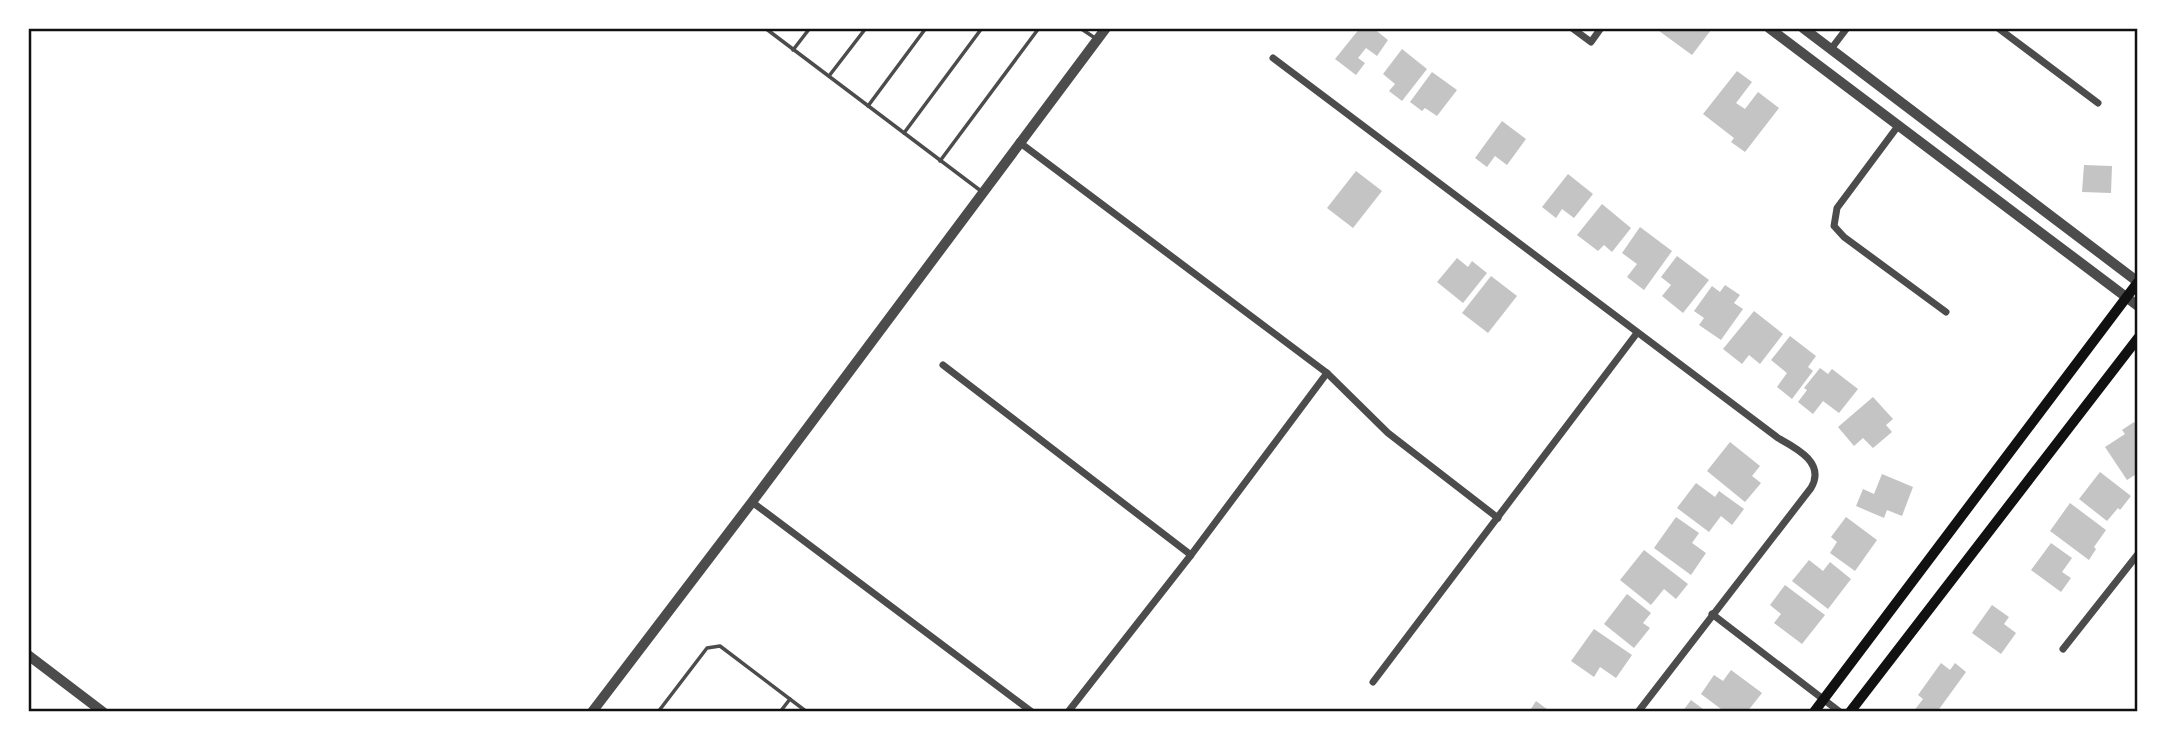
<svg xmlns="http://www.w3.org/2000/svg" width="2166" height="740" font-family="'DM Sans',sans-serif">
<rect width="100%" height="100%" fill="#fff"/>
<g fill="#c4c4c4">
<polygon points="1360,28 1373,28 1388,40 1377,56 1366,48 1358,58 1365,63 1356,75 1335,59"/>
<polygon points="1655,28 1709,28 1711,30 1692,55"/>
<polygon points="1402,49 1427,69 1402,101 1389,91 1395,84 1383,74"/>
<polygon points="1737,71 1752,82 1736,103 1745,109 1758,92 1779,108 1745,152 1731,142 1734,138 1703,114"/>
<polygon points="1432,72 1457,90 1437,116 1425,108 1422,111 1410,102"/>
<polygon points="1502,121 1526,139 1507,165 1495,156 1487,167 1475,158"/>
<polygon points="2084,165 2112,166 2111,193 2082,192"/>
<polygon points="1356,171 1382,191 1353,228 1327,208"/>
<polygon points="1568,174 1593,194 1574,218 1562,209 1556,218 1542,207"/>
<polygon points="1602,204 1631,228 1612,252 1604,245 1598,251 1577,235"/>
<polygon points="1640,227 1672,251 1644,290 1627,277 1637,264 1622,253"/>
<polygon points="1677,256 1709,280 1683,313 1662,296 1671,285 1661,277"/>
<polygon points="1457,258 1468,267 1472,261 1487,273 1463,303 1437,282"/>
<polygon points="1491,276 1517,296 1488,333 1462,313"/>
<polygon points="1725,285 1740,295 1734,303 1743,309 1721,340 1699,325 1704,318 1694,311 1712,286 1720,292"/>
<polygon points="1754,311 1783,334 1760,364 1749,355 1742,364 1723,349"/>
<polygon points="1790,336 1816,356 1808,367 1813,371 1792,399 1777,387 1787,373 1771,360"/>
<polygon points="1820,368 1828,374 1832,369 1858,389 1839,413 1823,401 1813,414 1798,402 1807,390 1804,388"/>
<polygon points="1873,397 1893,419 1886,425 1892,432 1873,448 1863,438 1854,446 1838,427"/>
<polygon points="2134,422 2138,428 2138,473 2127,480 2105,447 2125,434 2122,430"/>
<polygon points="1730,442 1760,466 1752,476 1761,483 1745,502 1707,471"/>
<polygon points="2100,472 2131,496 2120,510 2118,508 2107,521 2079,499"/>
<polygon points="1882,474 1913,487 1902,516 1887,510 1884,518 1856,506 1863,489 1874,494"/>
<polygon points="1696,483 1715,497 1719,491 1744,509 1732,525 1721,516 1709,532 1677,508"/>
<polygon points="2070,503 2106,530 2094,547 2096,549 2089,560 2050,531"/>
<polygon points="1676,517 1699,533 1692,543 1706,553 1691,575 1654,548"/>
<polygon points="1846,517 1877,540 1855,571 1830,553 1837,542 1831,537"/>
<polygon points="2051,543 2072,558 2062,572 2071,578 2061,592 2031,570"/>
<polygon points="1644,550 1688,584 1676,599 1664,589 1651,605 1620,580"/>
<polygon points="1809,560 1823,571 1830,562 1851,579 1828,609 1792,581"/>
<polygon points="1785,585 1825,615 1802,644 1774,623 1781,614 1770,605"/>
<polygon points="1627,594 1651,613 1643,623 1650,628 1634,648 1604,624"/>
<polygon points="1992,605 2009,617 2004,624 2016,633 2001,654 1972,633"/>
<polygon points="1594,629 1632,655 1616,678 1600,667 1594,677 1571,661"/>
<polygon points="1941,663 1950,670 1955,663 1966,672 1937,712 1913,712 1923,699 1918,695"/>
<polygon points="1731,670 1762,693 1747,712 1725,712 1701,694 1714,675 1723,681"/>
<polygon points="1691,700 1707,712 1682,712"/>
<polygon points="1536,701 1551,712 1529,712"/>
</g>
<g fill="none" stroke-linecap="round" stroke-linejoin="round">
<g stroke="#4c4c4c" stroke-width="3.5">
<polyline points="765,28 981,191"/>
<polyline points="1080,28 1095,38"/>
<polyline points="793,50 810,28"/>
<polyline points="829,76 866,28"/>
<polyline points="868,106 926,28"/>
<polyline points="904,133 982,28"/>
<polyline points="940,161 1039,28"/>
<polyline points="658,712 707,648 720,646 807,712"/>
<polyline points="780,712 790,699"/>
</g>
<g stroke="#4c4c4c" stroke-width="7">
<polyline points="1572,28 1591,42 1601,28"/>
<polyline points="1998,28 2098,103"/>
<polyline points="1831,49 1847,28"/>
<path d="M 1273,58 L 1778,438 C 1796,448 1826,463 1811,488 L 1638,712"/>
<polyline points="1898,126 1837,208 1834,226 1844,237 1946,312"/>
<polyline points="1019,142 1327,373 1388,433 1498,518"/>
<polyline points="943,365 1191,555"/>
<polyline points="752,502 1032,712"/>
<polyline points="1712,614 1840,712"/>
<polyline points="2063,649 2138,554"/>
<polyline points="1373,682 1637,333"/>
<polyline points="1068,712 1191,555 1327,373"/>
</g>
<g stroke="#4c4c4c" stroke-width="10">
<polyline points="1769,28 2138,306"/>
<polyline points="1803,28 2138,282"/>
<polyline points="28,655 103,712"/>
<polyline points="592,712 752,502 1106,28"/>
</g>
<g stroke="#111" stroke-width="10">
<polyline points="1814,712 2138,282"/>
<polyline points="1850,712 2138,338"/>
</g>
</g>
<rect width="2166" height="740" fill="none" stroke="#ffffff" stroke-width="60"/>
<rect x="30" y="30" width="2106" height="680" fill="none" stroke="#111" stroke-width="2.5"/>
</svg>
